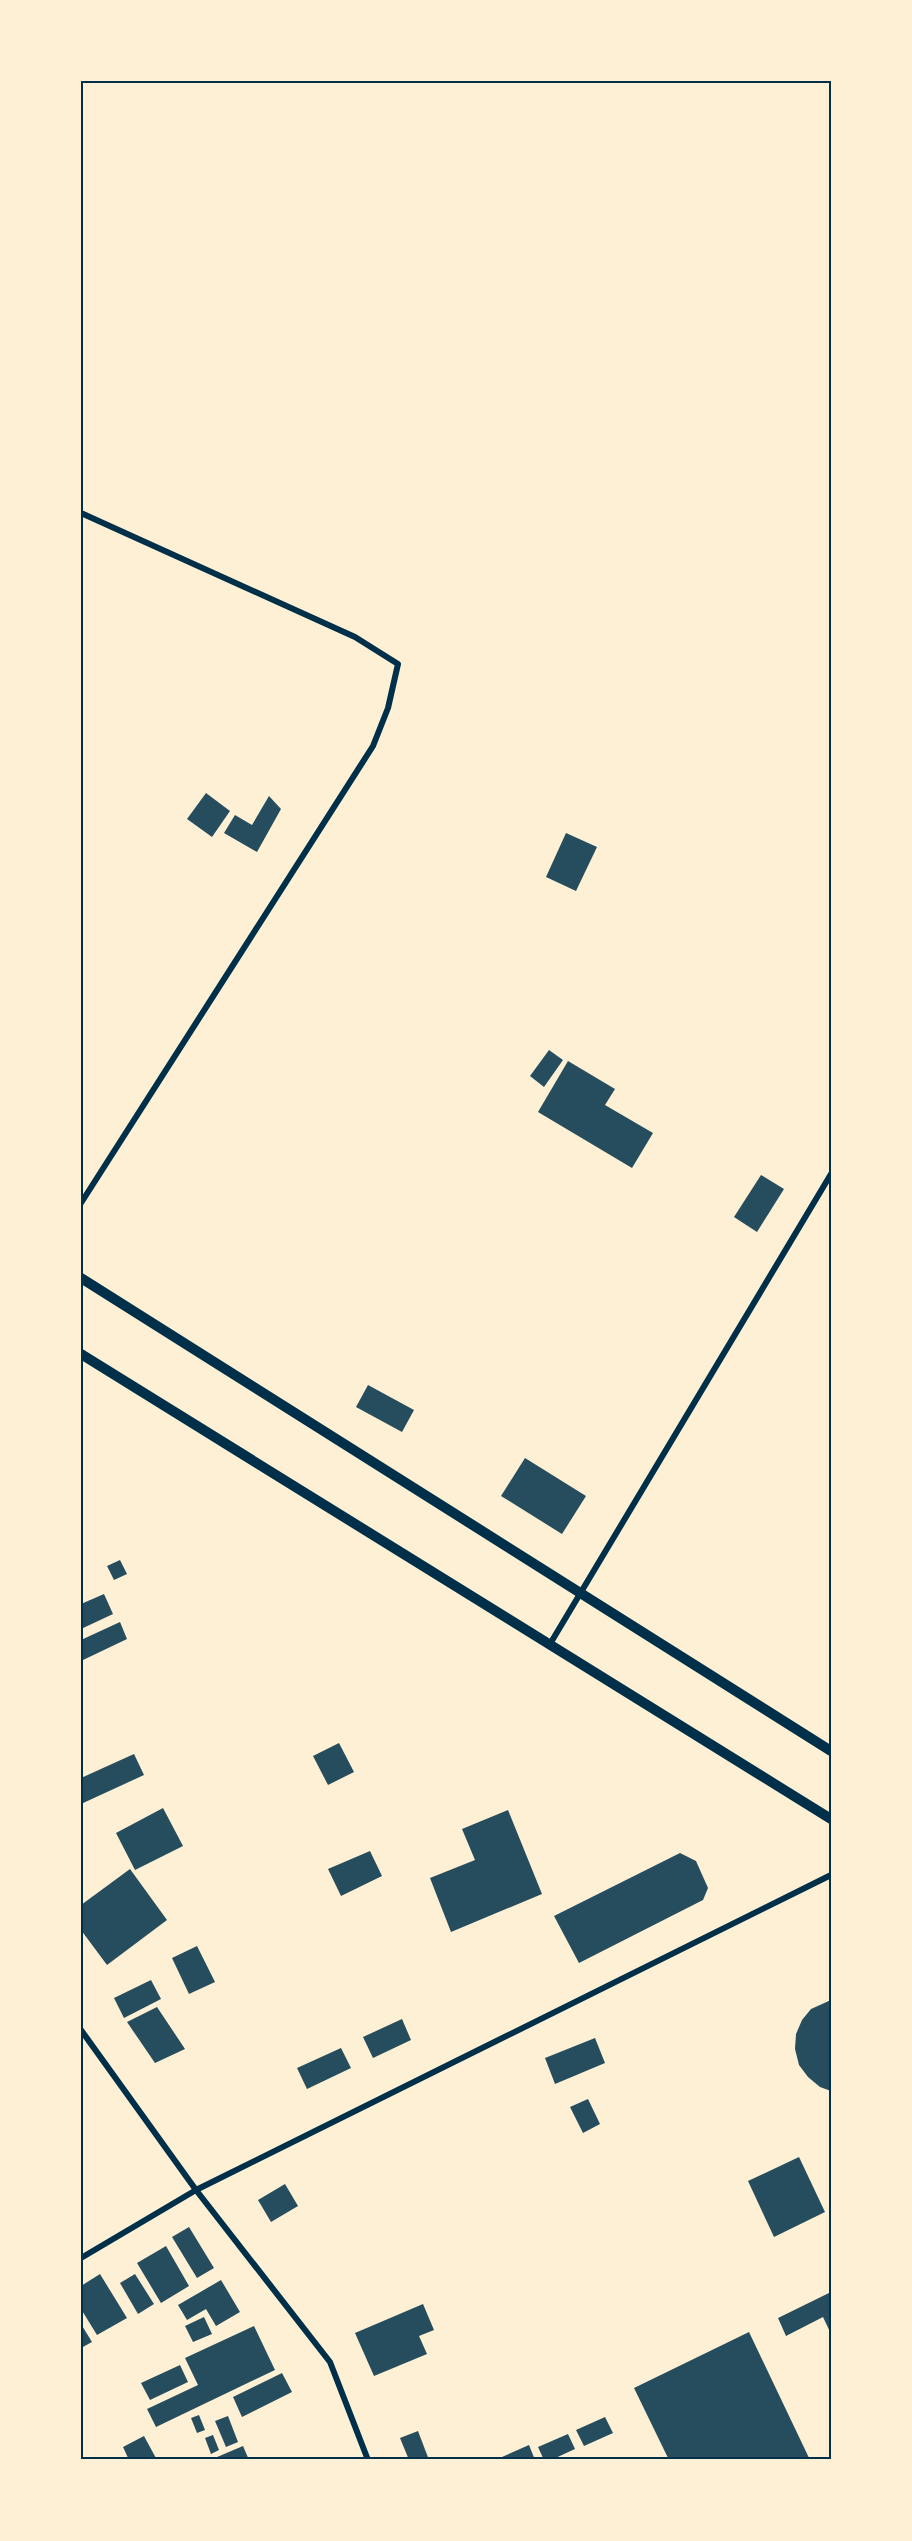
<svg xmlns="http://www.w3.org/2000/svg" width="912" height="2541" font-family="Manrope,sans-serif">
<rect width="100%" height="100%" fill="#fdf0d5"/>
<g fill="#264d5e">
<polygon points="206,793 230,811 212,837 187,819"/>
<polygon points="269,796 281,809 257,852 224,833 235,815 252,825"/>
<polygon points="566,833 597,847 576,891 546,877"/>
<polygon points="549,1050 563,1060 544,1087 530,1076"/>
<polygon points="568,1061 615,1089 605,1105 653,1133 632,1168 538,1112"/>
<polygon points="761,1175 784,1189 757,1232 734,1217"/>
<polygon points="368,1385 414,1410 402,1432 356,1407"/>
<polygon points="525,1458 586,1496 562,1534 501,1496"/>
<polygon points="120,1560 127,1574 114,1580 107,1566"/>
<polygon points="104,1594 113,1614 81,1629 81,1604"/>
<polygon points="120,1622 127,1639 81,1661 81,1640"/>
<polygon points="339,1743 354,1772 328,1785 313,1756"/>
<polygon points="134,1754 144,1775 81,1804 81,1778"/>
<polygon points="163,1808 183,1846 135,1870 116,1833"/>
<polygon points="508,1810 542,1894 451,1932 430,1878 475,1860 462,1829"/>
<polygon points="370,1851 382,1876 341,1896 328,1869"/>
<polygon points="680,1853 696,1861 708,1888 703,1900 579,1963 554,1916"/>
<polygon points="130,1869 167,1920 107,1965 81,1930 81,1905"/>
<polygon points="197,1946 215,1982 189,1994 172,1958"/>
<polygon points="151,1980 161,1999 124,2018 114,1998"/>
<polygon points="831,2000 831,2091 820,2087 808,2077 799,2065 795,2049 796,2034 802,2020 811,2009"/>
<polygon points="157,2007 185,2049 155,2063 127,2022"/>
<polygon points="402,2019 411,2040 373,2058 363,2037"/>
<polygon points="595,2038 605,2063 555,2084 545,2058"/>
<polygon points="341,2048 351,2068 307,2089 297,2068"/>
<polygon points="588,2099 600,2124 583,2133 570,2107"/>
<polygon points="799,2157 825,2212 774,2237 748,2181"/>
<polygon points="285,2184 298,2206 271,2222 258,2200"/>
<polygon points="189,2227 214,2268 197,2278 172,2237"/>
<polygon points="166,2246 189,2286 161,2303 137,2263"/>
<polygon points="100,2274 127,2318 97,2335 81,2309 81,2286"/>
<polygon points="135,2274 154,2304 138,2314 120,2283"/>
<polygon points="221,2280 240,2312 216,2326 206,2309 187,2320 178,2305"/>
<polygon points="831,2292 831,2334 823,2317 786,2336 778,2318"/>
<polygon points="423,2304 434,2330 419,2336 427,2354 374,2376 355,2333"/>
<polygon points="204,2317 212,2334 193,2342 185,2326"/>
<polygon points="81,2324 92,2342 81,2348"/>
<polygon points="254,2326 275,2370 156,2427 147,2409 198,2385 185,2358"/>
<polygon points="749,2332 810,2460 669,2460 634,2388"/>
<polygon points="180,2365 188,2382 150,2400 141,2383"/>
<polygon points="282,2373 292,2392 242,2417 233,2397"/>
<polygon points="199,2415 205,2430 197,2433 191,2418"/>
<polygon points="228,2416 238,2442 226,2447 215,2421"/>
<polygon points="605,2417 613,2433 584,2446 576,2430"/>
<polygon points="418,2431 429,2460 409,2460 400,2438"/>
<polygon points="568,2434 575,2449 551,2460 544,2460 538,2447"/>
<polygon points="213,2435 219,2450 211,2454 205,2438"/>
<polygon points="144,2436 157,2460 129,2460 123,2447"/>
<polygon points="529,2445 535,2460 495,2460"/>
<polygon points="243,2446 249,2460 210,2460"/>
</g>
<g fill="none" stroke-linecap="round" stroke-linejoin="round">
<g stroke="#003049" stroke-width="6">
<polyline points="81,513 355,637 398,664 388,708 373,746 81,1203"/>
<polyline points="550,1644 831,1174"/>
<polyline points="81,2030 196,2190 330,2362 368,2460"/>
<polyline points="81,2258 196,2190 831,1875"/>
</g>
<g stroke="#003049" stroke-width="10">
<polyline points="81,1278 831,1751"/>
<polyline points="81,1354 831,1819"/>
</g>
</g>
<rect width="912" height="2541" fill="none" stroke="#fdf0d5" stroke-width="165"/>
<rect x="82" y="82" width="748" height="2376" fill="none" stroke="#003049" stroke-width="2"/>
</svg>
